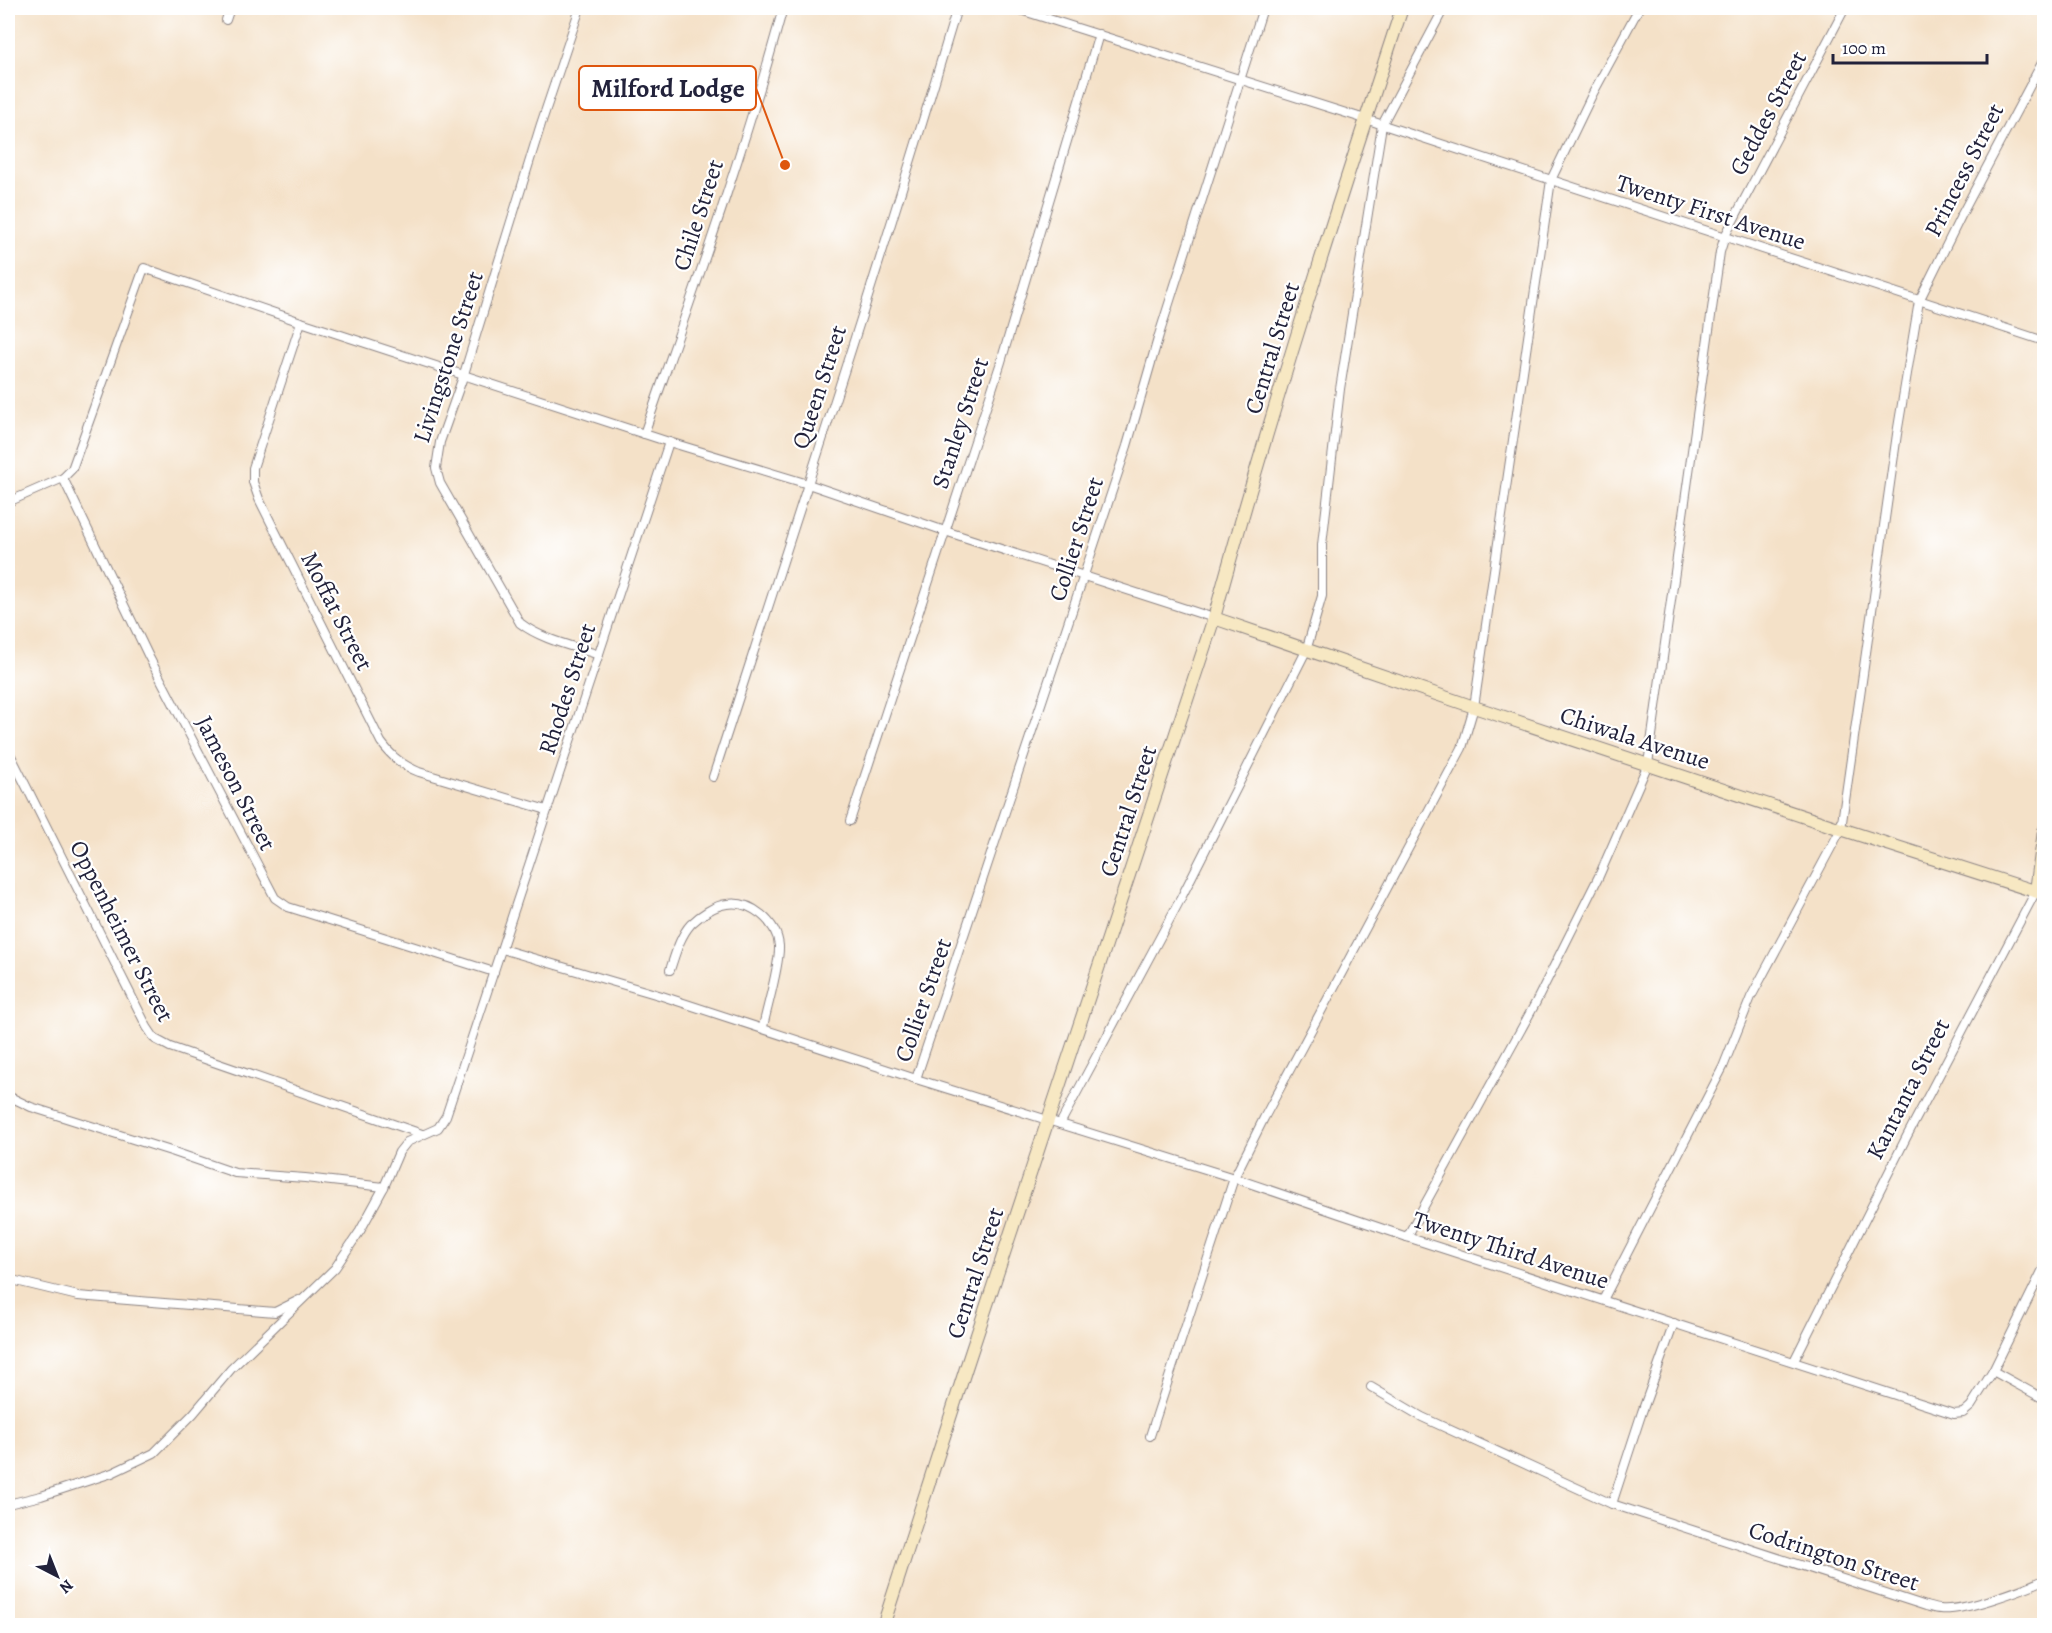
<svg xmlns="http://www.w3.org/2000/svg" width="2052" height="1633" font-family="Alegreya,serif">
<rect width="100%" height="100%" fill="#fff"/>
<filter id="ink" filterUnits="userSpaceOnUse"><feTurbulence type="fractalNoise" baseFrequency=".0167" numOctaves="2"/><feDisplacementMap in="SourceGraphic" scale="12" xChannelSelector="R" yChannelSelector="G"/><feConvolveMatrix kernelMatrix="1 2 1 2 8 2 1 2 1" color-interpolation-filters="sRGB"/></filter>
<filter id="wash" filterUnits="userSpaceOnUse"><feTurbulence type="fractalNoise" baseFrequency=".008" numOctaves="4" result="noise"/><feDisplacementMap in="SourceGraphic" scale="24" xChannelSelector="R" yChannelSelector="G"/><feGaussianBlur stdDeviation="1.35" result="paint"/><feColorMatrix in="noise" values="0 0 0 0 0 0 0 0 0 0 0 0 0 0 0 0 0 1.4 0 .05"/><feComposite in="paint" operator="in"/></filter>
<g filter="url(#wash)">
<rect width="100%" height="100%" fill="#f4e1c8"/>
</g>
<g filter="url(#ink)">
<g fill="none" stroke-linecap="round" stroke-linejoin="round">
<defs>
<g id="street">
<path d="M 580,8 L 541,124 L 464,374 L 440,442 L 436,468 L 440,483 L 520,623 C 542,640 573,646 599,655"/>
<polyline points="1014,8 1365,119 2044,341"/>
<polyline points="226,20 230,8"/>
<path d="M 301,322 L 253,468 L 253,482 L 259,499 L 381,742 C 392,757 402,765 419,772 L 547,810"/>
<path d="M 644,434 C 693,293 744,152 783,8"/>
<polyline points="63,478 149,657 275,898 288,907 494,972"/>
<polyline points="8,502 63,478 72,469 144,268 301,322 669,442 808,484 945,531 1214,618"/>
<polyline points="8,750 147,1027 155,1039 170,1047 422,1134"/>
<path d="M 713,777 C 796,521 880,266 957,8"/>
<polyline points="850,821 1000,365 1099,34"/>
<polyline points="502,949 662,996 916,1079 1234,1178 1407,1237 1954,1414 1963,1413 1971,1406 1993,1371 2044,1267"/>
<path d="M 670,970 C 675,955 680,936 691,924 C 699,916 715,905 727,904 C 751,900 777,922 779,946 C 780,965 767,1007 763,1027"/>
<polyline points="916,1079 1127,446 1159,335 1263,8"/>
<polyline points="8,1096 31,1107 174,1152 235,1173 305,1178 384,1187"/>
<polyline points="1060,1124 1180,900 1306,651 1322,596 1322,545 1340,389 1382,125 1444,8"/>
<polyline points="1407,1237 1535,1004 1599,876 1648,764 1720,252 1725,236 1845,8"/>
<polyline points="8,1279 78,1296 275,1312 299,1300"/>
<polyline points="1603,1300 1723,1067 1751,997 1841,829 1897,434 1919,301 1962,214 2044,59"/>
<polyline points="1794,1361 1907,1136 2036,891"/>
<polyline points="1993,1371 2044,1399"/>
<path d="M 1371,1387 L 1422,1417 L 1612,1504 L 1926,1606 C 1930,1607 1935,1609 1940,1609 C 1962,1612 2022,1590 2044,1580"/>
<polyline points="1150,1436 1234,1178 1264,1118 1462,748 1474,707 1551,180 1592,95 1639,8"/>
<polyline points="8,1504 41,1496 112,1473 154,1453 193,1414 231,1369 335,1268 360,1231 384,1187 399,1152 407,1142 438,1128 446,1116 669,442"/>
<polyline points="1612,1504 1642,1412 1674,1323"/>
</g>
<g id="secondary">
<polyline points="1214,618 1474,707 1841,829 2044,894"/>
<polyline points="2036,891 2044,831"/>
<path d="M 883,1626 L 966,1368 L 1214,618 C 1270,413 1336,210 1402,8"/>
</g>
</defs>
<use href="#street" stroke="#8b8282" stroke-width="10"/>
<use href="#secondary" stroke="#8b8282" stroke-width="14"/>
<use href="#street" stroke="#fff" stroke-width="8"/>
<use href="#secondary" stroke="#f7e8c3" stroke-width="12"/>
</g>
</g>
<g text-anchor="middle" stroke-width="4.5" stroke-linejoin="round" paint-order="stroke">
<g font-size="24" fill="#22223b" stroke="#fff">
<text transform="translate(1768 113) rotate(-62)" y="8">Geddes Street</text>
<text transform="translate(1964 170) rotate(-63)" y="8">Princess Street</text>
<text transform="translate(1711 212) rotate(18)" y="8">Twenty First Avenue</text>
<text transform="translate(698 215) rotate(-72)" y="8">Chile Street</text>
<text transform="translate(1272 348) rotate(-73)" y="8">Central Street</text>
<text transform="translate(448 357) rotate(-72)" y="8">Livingstone Street</text>
<text transform="translate(819 387) rotate(-72)" y="8">Queen Street</text>
<text transform="translate(960 423) rotate(-72)" y="8">Stanley Street</text>
<text transform="translate(1076 539) rotate(-72)" y="8">Collier Street</text>
<text transform="translate(337 611) rotate(63)" y="8">Moffat Street</text>
<text transform="translate(567 689) rotate(-72)" y="8">Rhodes Street</text>
<text transform="translate(1635 738) rotate(18)" y="8">Chiwala Avenue</text>
<text transform="translate(236 783) rotate(63)" y="8">Jameson Street</text>
<text transform="translate(1128 811) rotate(-72)" y="8">Central Street</text>
<text transform="translate(122 931) rotate(63)" y="8">Oppenheimer Street</text>
<text transform="translate(923 1000) rotate(-71)" y="8">Collier Street</text>
<text transform="translate(1908 1089) rotate(-63)" y="8">Kantanta Street</text>
<text transform="translate(1511 1250) rotate(18)" y="8">Twenty Third Avenue</text>
<text transform="translate(975 1273) rotate(-72)" y="8">Central Street</text>
<text transform="translate(1834 1556) rotate(18)" y="8">Codrington Street</text>
</g>
</g>
<path fill="none" stroke="#de560e" stroke-width="2" d="M785 165L756 88"/>
<circle fill="#de560e" stroke="#fff" stroke-width="2" cx="785" cy="165" r="6"/>
<rect fill="#fff" stroke="#de560e" stroke-width="2" x="579" y="66" width="177" height="44" rx="6"/>
<g font-size="26" text-anchor="middle" font-weight="bold" fill="#22223b">
<text x="668" y="97">Milford Lodge</text>
</g>
<rect width="2052" height="1633" fill="none" stroke="#fff" stroke-width="30"/>
<g transform="translate(57 1576) rotate(138)" stroke="#ffffff" stroke-width="4.5" paint-order="stroke">
<path d="M0-4.5L10 22L0 15L-10 22Z" fill="#22223b"/>
<text y="-9" font-size="16" font-weight="bold" text-anchor="middle" fill="#22223b">N</text>
</g>
<path d="M1833 54v9h154v-9" fill="none" stroke="#22223b" stroke-width="3"/>
<text x="1842" y="54" font-size="18" fill="#22223b" stroke="#ffffff" stroke-width="4.5" paint-order="stroke">100 m</text>
</svg>
